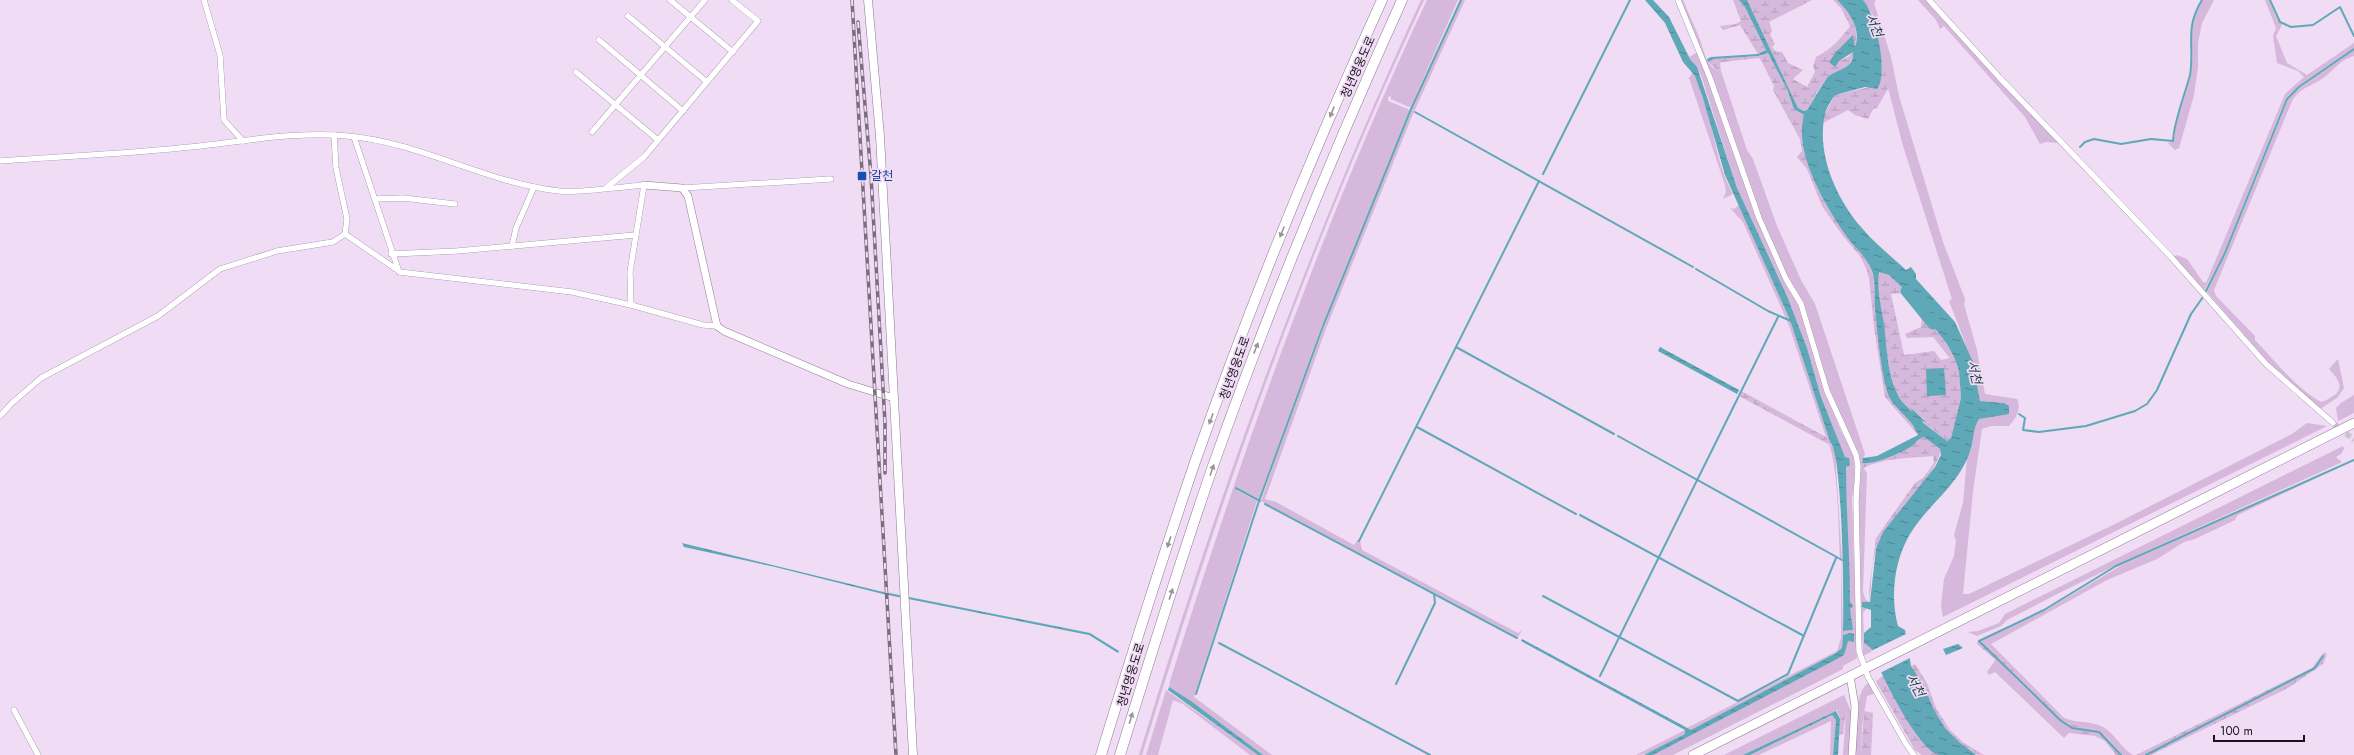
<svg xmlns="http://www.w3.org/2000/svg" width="2354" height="755" font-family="Jost,'Noto Sans KR',sans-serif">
<defs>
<pattern id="wetland-marsh" width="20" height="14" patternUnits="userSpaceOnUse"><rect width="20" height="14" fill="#d5b8db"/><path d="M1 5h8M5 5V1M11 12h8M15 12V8" fill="none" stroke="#b69dbb"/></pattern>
<pattern id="water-ripples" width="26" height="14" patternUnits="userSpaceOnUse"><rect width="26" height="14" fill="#5ea8b8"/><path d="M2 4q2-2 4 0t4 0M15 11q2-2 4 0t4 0" fill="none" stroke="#4d8795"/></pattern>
</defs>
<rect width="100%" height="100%" fill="#f0dcf4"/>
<g fill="#d5b8db">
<path d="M 1421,0 L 1424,0 C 1309,244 1221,498 1142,755 L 1139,755 C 1217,498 1308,244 1421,0 Z"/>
<path d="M 1427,0 L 1458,0 L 1411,106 L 1409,107 L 1391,99 L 1391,96 L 1388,97 L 1388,101 L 1408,109 L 1409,111 L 1322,325 L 1259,499 L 1237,487 L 1235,487 L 1238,491 L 1257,501 L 1194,697 L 1272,755 L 1263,755 L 1191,701 L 1169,687 L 1170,681 C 1243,449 1324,220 1427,0 Z"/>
<path d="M 1461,0 L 1465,0 L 1413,114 L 1327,326 L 1265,499 L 1276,502 L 1354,545 L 1358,539 L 1360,541 L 1362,550 L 1518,633 L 1522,630 L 1518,637 L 1261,501 C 1320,331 1385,163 1461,0 Z"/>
<path d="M 1680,0 L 1683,0 C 1688,12 1694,25 1699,37 C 1704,48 1705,69 1721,71 L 1747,150 L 1753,159 L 1777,226 L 1801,280 L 1815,304 L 1865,454 C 1861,461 1862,467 1867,473 L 1863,592 L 1866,600 L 1870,602 L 1862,603 L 1862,607 L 1867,608 L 1863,613 L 1864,642 L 1872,647 L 1873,651 L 1863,656 L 1857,501 L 1859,465 L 1827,390 L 1802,303 L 1787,278 L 1760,217 Z"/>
<path d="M 1863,0 L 1876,0 L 1874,3 L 1891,57 L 1899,96 L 1943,242 L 1965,299 L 1964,304 L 1977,350 L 1985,394 L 2017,399 C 2022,409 2016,418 2009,426 L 1991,426 L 1982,429 L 1973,491 L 1963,594 L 1969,594 L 2117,523 L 2292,434 L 2307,423 L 2327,426 L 1943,617 L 1941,606 L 1944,579 L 1954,556 L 1956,541 L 1954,535 L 1963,503 L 1967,458 L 1971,450 L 1974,426 L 1979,419 L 1993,416 L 2004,403 L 1980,401 C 1975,364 1962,335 1949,301 L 1952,299 L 1903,146 L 1878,49 L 1874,17 Z"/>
<polygon points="1918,0 1926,0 1995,77 2060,143 2046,142 2040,144 2025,117 1944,26 1940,29 1936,20"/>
<path d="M 2203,0 L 2214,0 L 2202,23 L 2198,43 L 2198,67 L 2194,95 L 2179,148 L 2175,150 L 2168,143 L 2174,141 C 2175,119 2186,97 2191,75 C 2196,46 2185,29 2203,0 Z"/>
<polygon points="2265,0 2269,0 2277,19 2282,25 2276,36 2287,63 2307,75 2354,43 2354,48 2299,86 2286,98 2224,253 2204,291 2174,257 2177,255 2187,259 2203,282 2206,283 2285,94 2304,77 2298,71 2277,63 2273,36 2276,28"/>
<path d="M 2354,50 L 2354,56 C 2342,59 2335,68 2326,76 C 2315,85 2300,87 2292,101 L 2214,290 L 2216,296 L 2255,336 L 2255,340 C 2276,362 2295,387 2321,402 C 2326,401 2329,398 2333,396 C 2346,387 2337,378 2329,369 L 2338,359 L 2344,388 L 2337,398 L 2320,409 L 2269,363 L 2207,292 L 2226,253 L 2288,99 L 2300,88 Z"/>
<polygon points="1698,52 1757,218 1800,304 1825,391 1841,431 1854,455 1855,481 1852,497 1857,658 1843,666 1843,669 1673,755 1653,755 1844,655 1845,651 1843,635 1842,648 1836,653 1696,728 1691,730 1687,728 1837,651 1841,638 1841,560 1843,631 1853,630 1850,618 1845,457 1821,397 1807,348 1787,296 1737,188 1701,75 1689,57"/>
<path d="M 1693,72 C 1714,110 1712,157 1733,194 L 1723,199 L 1726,192 L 1725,185 L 1689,78 Z"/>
<path d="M 1739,205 L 1790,320 L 1830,442 L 1835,452 L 1842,559 L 1840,558 C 1838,528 1839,461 1826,437 L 1788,323 L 1743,222 L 1730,208 L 1734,209 Z"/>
<polygon points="2354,395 2354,413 2338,421 2336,408 2341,403"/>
<path d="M 2343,446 L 2344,449 L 2341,454 L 2336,457 L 2342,462 C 2230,514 2116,562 2007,620 L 2001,626 L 1977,636 L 1968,632 L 1978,631 L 1999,623 L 2005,614 Z"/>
<path d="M 2344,464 L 2346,464 L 2242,513 L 2237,516 L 2235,520 L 2195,539 L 2184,542 L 2157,559 L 2107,580 L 1991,644 L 2063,717 C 2075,724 2090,720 2103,727 C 2115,734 2121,748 2133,755 L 2123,755 L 2101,731 L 2066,723 L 2014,670 L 1981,641 L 2046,610 L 2122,565 Z"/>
<polygon points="1996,659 2061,723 2069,733 2064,738 1995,672 1989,675 1987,672"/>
<path d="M 1869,682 L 1874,694 L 1867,696 L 1862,726 L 1861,755 L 1855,755 C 1856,737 1853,692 1869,682 Z"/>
<polygon points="1166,690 1258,755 1250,755 1183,704 1173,700 1158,755 1146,755"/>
<polygon points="1844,695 1851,711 1849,755 1843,755 1846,712 1837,709 1836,711 1743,755 1724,755"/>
<polygon points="1832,715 1836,720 1833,755 1830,755 1831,721 1759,755 1750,755"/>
<path d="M 1685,730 L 1685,734 C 1670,742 1653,755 1636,755 Z"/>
</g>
<g fill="url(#wetland-marsh)" fill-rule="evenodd">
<polygon points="1733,0 1739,0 1745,7 1766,50 1758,54 1740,25 1723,30 1720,26 1736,24 1741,21"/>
<path d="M 1747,0 L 1812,0 L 1769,22 L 1772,31 L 1770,35 L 1775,44 L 1772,47 L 1775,51 L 1782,52 L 1788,63 L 1803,70 L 1793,79 L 1807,87 L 1815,72 L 1813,66 L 1816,57 C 1830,50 1841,39 1850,26 L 1841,8 L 1833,0 L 1837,0 C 1850,13 1861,29 1855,48 L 1853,36 L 1838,52 L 1839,61 L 1848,57 L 1854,51 C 1854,59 1847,68 1841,72 C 1838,73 1834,73 1832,74 C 1821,83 1814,98 1807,110 L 1804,111 L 1798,108 Z"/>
<path d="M 1768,53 L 1787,89 L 1794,109 L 1804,115 C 1793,152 1826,209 1848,237 C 1856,249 1868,257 1872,272 C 1876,284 1874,299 1875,311 C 1878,337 1882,364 1887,390 C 1892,408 1912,417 1918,435 L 1885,397 L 1874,327 L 1869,278 L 1866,268 L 1860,256 L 1843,236 L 1822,206 L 1807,169 L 1797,157 L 1802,151 L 1800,139 L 1773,90 L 1774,86 L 1761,60 L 1759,58 L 1723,62 L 1720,63 L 1721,71 L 1717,70 L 1708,62 L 1714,59 L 1758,56 Z"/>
<polygon points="1881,57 1889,87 1877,108 1873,109 1868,119 1855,115 1848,110 1823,123 1825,113 1835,95 1870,87 1882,72"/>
<path d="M 1879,272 L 1889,275 L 1907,292 L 1947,344 L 1955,359 L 1959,371 L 1961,398 L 1951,438 L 1947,441 L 1922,421 L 1925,420 L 1912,409 L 1914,413 C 1909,409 1903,403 1899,397 C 1887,378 1877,295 1879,272 ZM 1903,293 L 1922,320 L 1921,327 L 1905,334 L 1907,338 L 1933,337 L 1950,358 L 1941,360 L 1934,351 L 1904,355 L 1891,294 Z"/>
<polygon points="1741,391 1826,437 1830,445 1739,396"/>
<path d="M 1924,437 L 1940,449 C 1943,468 1885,526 1876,550 C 1871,565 1871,586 1870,602 L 1869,590 L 1876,538 L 1915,483 L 1923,478 L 1934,463 L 1933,456 C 1910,458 1883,458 1863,468 L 1862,463 C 1874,465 1902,453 1912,446 C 1917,442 1917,439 1924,437 Z"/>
<polygon points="1978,641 1981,641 2014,670 2066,723 2101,731 2123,755 2116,755 2105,741 2095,736 2069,733 2019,680 1977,644"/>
<polygon points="2324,652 2327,654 2323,664 2288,688 2151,755 2136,755 2312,668"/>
<path d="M 1915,664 L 1927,683 L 1936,708 L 1950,730 L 1964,743 L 1984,755 C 1950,755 1924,691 1911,666 Z"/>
<polygon points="1883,676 1922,741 1939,755 1922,755 1915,750 1878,685 1876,681"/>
<polygon points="1841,708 1846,712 1843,734 1839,735 1840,719 1837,709"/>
<polygon points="1864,711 1873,713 1871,755 1861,755"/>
</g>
<g fill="url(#water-ripples)" fill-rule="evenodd">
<path d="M 1645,0 L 1653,0 L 1669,17 L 1690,59 L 1697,67 L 1737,188 L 1787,296 L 1807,348 L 1821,397 L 1845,457 L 1849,458 L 1850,465 L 1846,467 C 1846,512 1850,557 1850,602 L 1853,606 L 1850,609 L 1853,630 L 1843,631 C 1844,606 1843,453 1830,442 L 1790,320 L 1725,175 L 1703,98 L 1695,76 L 1683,62 L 1665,23 Z"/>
<path d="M 1739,0 L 1747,0 L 1798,108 L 1804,111 L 1807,110 C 1814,99 1820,88 1827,78 C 1833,70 1855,70 1853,52 L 1839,61 L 1835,67 L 1829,62 L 1836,52 L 1853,35 L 1855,47 C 1862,29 1849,12 1837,0 L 1863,0 C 1876,14 1889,74 1877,89 L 1865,87 L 1835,95 C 1831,101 1826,108 1825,114 C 1816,153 1836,198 1861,227 C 1874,243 1891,256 1906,270 L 1911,267 L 1916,274 L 1916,279 L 1955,322 L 1973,362 L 1980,401 L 2004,403 L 2009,406 L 2009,414 L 1979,419 C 1973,428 1974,437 1971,448 C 1969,457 1962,470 1956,478 C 1942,497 1922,514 1910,534 C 1894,561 1890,597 1898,626 L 1905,630 L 1911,666 L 1924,686 L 1934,710 L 1945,728 L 1959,742 L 1976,755 C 1965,755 1950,755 1939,755 C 1921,751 1891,693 1883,676 C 1877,663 1877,650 1864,643 L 1864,633 L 1871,627 L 1871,610 L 1862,607 L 1862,602 L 1870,602 L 1876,549 L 1883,532 L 1935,467 L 1941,455 L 1940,449 L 1924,437 C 1917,439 1917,442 1912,446 C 1902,453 1874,465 1862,463 L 1863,458 L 1877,456 L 1918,435 C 1912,417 1892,409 1887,391 C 1880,365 1878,336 1875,310 C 1874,298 1876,282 1872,271 C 1866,256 1856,249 1847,237 C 1826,207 1793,153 1804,115 L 1794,109 L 1787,89 L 1768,53 L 1758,56 L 1714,59 L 1708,62 L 1707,59 L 1711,57 L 1758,54 L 1766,50 L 1745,7 ZM 1879,272 L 1889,275 L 1907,292 L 1947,344 L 1955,359 L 1959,371 L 1961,398 L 1951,438 L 1947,441 L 1922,422 L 1925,421 L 1911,408 L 1913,412 C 1908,408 1902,402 1899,397 C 1887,375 1887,348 1884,324 C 1881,307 1877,290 1879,272 Z"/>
<polygon points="1660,347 1739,390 1737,394 1658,351"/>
<polygon points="1944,368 1946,395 1927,396 1926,369"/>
<polygon points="682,543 879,591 1090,633 1119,651 1118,653 1089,635 883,594 775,567 684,547"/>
<polygon points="1850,633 1854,634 1854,642 1848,641 1844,655 1837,659 1653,755 1644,755 1685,734 1685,730 1521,641 1522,639 1691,730 1836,653 1842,648 1843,635"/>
<polygon points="1958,644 1963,648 1946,655 1943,649"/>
<polygon points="1169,687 1191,701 1263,755 1258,755 1168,690"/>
<polygon points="1836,711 1840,719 1838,755 1833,755 1836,720 1832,715 1750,755 1743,755"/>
</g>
<polygon fill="#f0dcf4" points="1908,633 1912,657 1880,673 1871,651"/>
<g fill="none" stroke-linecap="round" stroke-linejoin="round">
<g stroke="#5ea8b8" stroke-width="2">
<polyline points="2270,0 2280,22 2291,27 2313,25 2340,7 2354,36"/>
<polyline points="1415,112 1693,267"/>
<path d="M 2080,147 L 2085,142 L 2094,139 L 2121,144 L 2151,139 L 2173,141 C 2174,120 2185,95 2190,75 C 2195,46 2184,29 2202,0"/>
<polyline points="1543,174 1630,0"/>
<polyline points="1696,269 1768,311 1791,321"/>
<polyline points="2206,291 2225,253 2287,99 2299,87 2354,49"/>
<polyline points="1456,347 1614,434"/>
<polyline points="2019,414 2025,418 2023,430 2039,432 2086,426 2135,411 2147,404 2157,390 2191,314 2203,297"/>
<polyline points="1417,427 1576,514"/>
<polyline points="1618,436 1842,560"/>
<polyline points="1236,488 1260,501"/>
<polyline points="1265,504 1517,638"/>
<polyline points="1580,515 1804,636"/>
<polyline points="1359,541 1539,181"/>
<polyline points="1543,596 1738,701 1788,674 1836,558"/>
<polyline points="1219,643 1430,755"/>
<polyline points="1600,676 1778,317"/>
<polyline points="1396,684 1435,603 1434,594"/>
<polyline points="1196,694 1258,504 1323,326 1411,109 1461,0"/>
<polyline points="2121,755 2099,732 2072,728 2060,720 1979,641 2044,610 2116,566 2354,460"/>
<polyline points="2146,755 2315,668 2323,656"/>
</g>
<polyline stroke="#5ea8b8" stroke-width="11" points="1906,291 1933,324"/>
<polyline stroke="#d0bed3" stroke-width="5.5" stroke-dasharray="5.5 3" stroke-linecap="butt" points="2333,423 2354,440"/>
<defs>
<g id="minor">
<polyline points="204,0 220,55 224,120 243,141"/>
<polyline points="670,0 733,52"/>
<polyline points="1678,0 1710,78 1759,218 1786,279 1801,304 1827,391 1856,455 1858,466 1856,501 1859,651 1868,677 1906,744 1914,755"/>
<polyline points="1929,0 1999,77 2171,257 2266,364 2333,423"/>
<polyline points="628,16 707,82"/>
<polyline points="599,40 683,111"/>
<polyline points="576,72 658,140"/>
<polyline points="592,132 705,0"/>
<polyline points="354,137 399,272 572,292 631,305 703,325 717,326"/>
<path d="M 0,161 C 63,156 127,154 190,147 C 242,142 294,131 347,136 C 420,142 486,183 559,191 C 584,193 618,187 644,185 L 630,272 L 631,305"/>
<polyline points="607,187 644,157 758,21 732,0"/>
<polyline points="682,188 831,179"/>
<polyline points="375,199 403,198 455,204"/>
<polyline points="345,234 396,269"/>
<polyline points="512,246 516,228 534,187"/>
<polyline points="391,254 457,251 635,235"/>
<polyline points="0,416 12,403 41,378 158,316 220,269 277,251 333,242 345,234 347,219 336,168 334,135"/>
<polyline points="14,710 38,755"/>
</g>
<g id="tertiary">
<polyline points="644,185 682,188 688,196 717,326 724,331 848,384 894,398"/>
<polyline points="1850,676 1855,706 1852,755"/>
</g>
<polyline id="primary" points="868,0 880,136 913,755"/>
<polyline id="trunk" points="1693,755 2354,423"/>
<g id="motorway">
<path d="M 1101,755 C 1131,657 1162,559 1195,462 C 1250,305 1313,151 1382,0"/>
<path d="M 1120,755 C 1150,658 1180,561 1213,466 C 1269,308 1333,153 1402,0"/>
</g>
</defs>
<use href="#minor" stroke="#8c7a90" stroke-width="6"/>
<use href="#tertiary" stroke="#8c7a90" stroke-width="8"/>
<use href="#primary" stroke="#8c7a90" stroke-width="9"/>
<use href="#trunk" stroke="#8c7a90" stroke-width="10"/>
<use href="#motorway" stroke="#8c7a90" stroke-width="11"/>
<use href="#minor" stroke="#fff" stroke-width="5.5"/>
<use href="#tertiary" stroke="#fff" stroke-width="7"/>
<use href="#primary" stroke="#fff" stroke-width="8"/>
<use href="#trunk" stroke="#fff" stroke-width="9"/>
<use href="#motorway" stroke="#fff" stroke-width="10"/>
<defs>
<g id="rail">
<polyline points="852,0 896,755"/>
<polyline points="858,22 871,176 885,423 885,473"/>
</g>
</defs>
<use href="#rail" stroke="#7a6d7c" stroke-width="3.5"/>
<use href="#rail" stroke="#f0dcf4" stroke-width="2" stroke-dasharray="6" stroke-linecap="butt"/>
</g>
<defs><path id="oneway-solid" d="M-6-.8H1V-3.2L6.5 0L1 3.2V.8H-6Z"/></defs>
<g fill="#989498">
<use href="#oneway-solid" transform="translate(1332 112) rotate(113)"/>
<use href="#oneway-solid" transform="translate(1282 232) rotate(112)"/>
<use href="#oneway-solid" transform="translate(1256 348) rotate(-69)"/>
<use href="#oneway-solid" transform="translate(1211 419) rotate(110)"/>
<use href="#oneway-solid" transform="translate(1212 470) rotate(-71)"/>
<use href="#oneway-solid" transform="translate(1169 542) rotate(108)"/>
<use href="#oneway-solid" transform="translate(1171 594) rotate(-72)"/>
<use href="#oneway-solid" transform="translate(1131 718) rotate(-73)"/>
</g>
<rect fill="#1a4fb4" stroke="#f0dcf4" stroke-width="1.5" x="857" y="171" width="10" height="10" rx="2"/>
<g text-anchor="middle" stroke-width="3.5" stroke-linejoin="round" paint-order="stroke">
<g font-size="12" fill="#19121a" stroke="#f0dcf4">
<text transform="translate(1358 67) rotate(-66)" y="4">청년영웅도로</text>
<text transform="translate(1235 368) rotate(-70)" y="4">청년영웅도로</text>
<text transform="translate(1131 675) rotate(-73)" y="4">청년영웅도로</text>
</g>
<g font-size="12" fill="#164399" stroke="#f0dcf4" text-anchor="start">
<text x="871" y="180">갈천</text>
</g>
<g font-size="13" font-style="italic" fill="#1a3d45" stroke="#f0dcf4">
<text transform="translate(1875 25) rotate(69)" y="5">서천</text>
<text transform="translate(1975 372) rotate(77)" y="5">서천</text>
<text transform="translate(1916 685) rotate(62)" y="5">서천</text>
</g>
</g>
<path d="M2214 735v6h90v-6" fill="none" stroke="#19121a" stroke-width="2"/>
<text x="2220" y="735" font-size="12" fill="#19121a" stroke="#f0dcf4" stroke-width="3" paint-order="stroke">100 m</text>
</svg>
